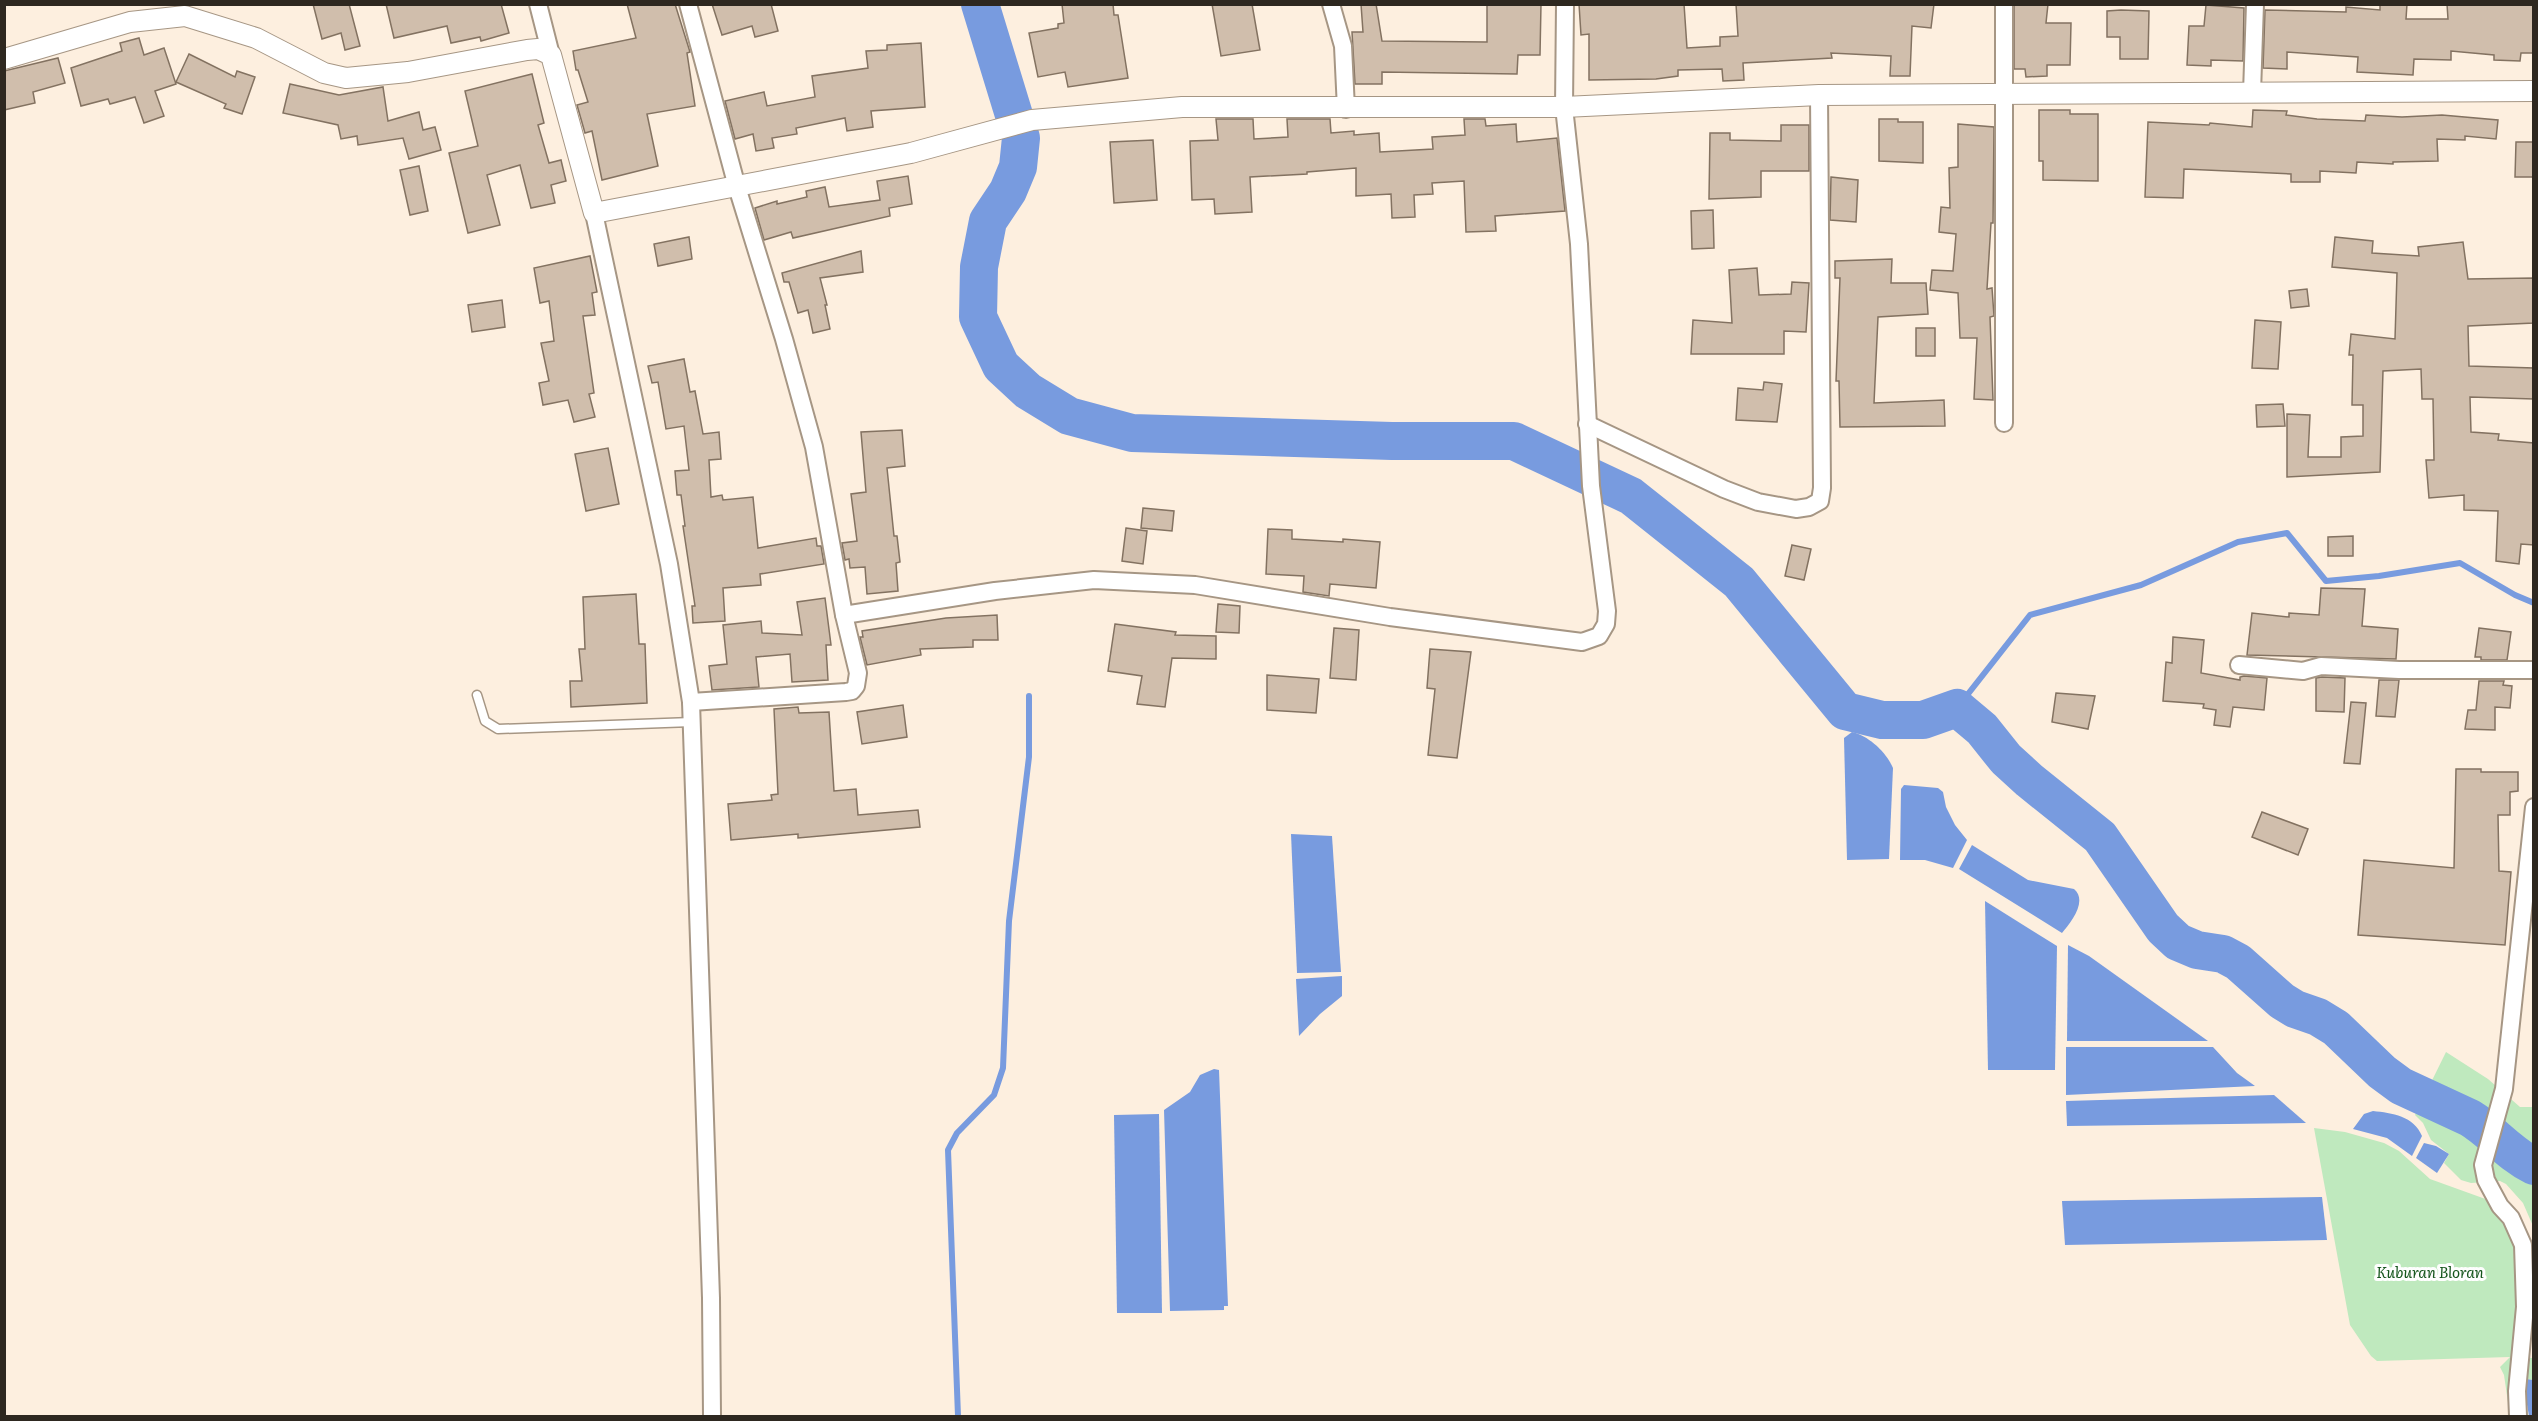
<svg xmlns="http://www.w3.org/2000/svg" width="2538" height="1421" font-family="Literata,serif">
<rect width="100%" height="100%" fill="#fdefdf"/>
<g fill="#bfe9be">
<polygon points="2446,1052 2488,1079 2520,1107 2533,1107 2533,1226 2523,1203 2506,1184 2500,1181 2471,1183 2461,1180 2444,1163 2449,1154 2431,1140 2423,1123 2415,1115"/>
<polygon points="2314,1128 2345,1132 2384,1143 2399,1151 2430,1179 2491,1201 2510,1227 2517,1251 2518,1315 2512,1357 2533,1358 2533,1380 2526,1379 2523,1382 2528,1416 2510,1416 2504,1375 2500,1367 2510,1357 2377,1361 2371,1356 2350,1325"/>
</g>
<g fill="#789bdf">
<path d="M 1852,732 C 1869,736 1886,752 1893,768 L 1889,859 L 1847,860 L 1844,738 Z"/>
<polygon points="1904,785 1938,788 1943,792 1946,807 1955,825 1967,840 1953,868 1925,860 1900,860 1901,789"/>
<polygon points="1291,834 1332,836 1341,972 1297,973"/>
<path d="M 1972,845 L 2028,880 L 2074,889 C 2088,901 2071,922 2062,933 L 1959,869 Z"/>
<polygon points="1985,901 2057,946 2055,1070 1988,1070"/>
<polygon points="2068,945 2089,956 2208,1041 2067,1041"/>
<polygon points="1342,976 1342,996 1320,1014 1299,1036 1296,979"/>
<polygon points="2066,1047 2213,1047 2237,1073 2255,1086 2066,1095"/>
<polygon points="1214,1069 1219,1070 1228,1306 1224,1306 1224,1310 1170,1311 1164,1110 1190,1092 1200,1075"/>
<polygon points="2274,1095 2306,1123 2067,1126 2066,1101"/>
<path d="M 2373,1111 C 2392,1113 2414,1116 2422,1136 L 2412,1156 L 2387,1138 L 2353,1129 L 2364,1114 Z"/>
<polygon points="1159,1114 1162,1313 1117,1313 1114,1115"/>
<polygon points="2424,1143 2436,1146 2449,1154 2437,1173 2416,1158"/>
<polygon points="2322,1197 2327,1240 2065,1245 2062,1201"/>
<polygon points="2526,1379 2533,1380 2533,1416 2529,1416 2523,1382"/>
</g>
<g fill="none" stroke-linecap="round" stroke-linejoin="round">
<g stroke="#789bdf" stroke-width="6">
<polyline points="1957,708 2030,615 2141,585 2238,542 2287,533 2326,581 2379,576 2460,563 2515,595 2534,603"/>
<polyline points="958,1416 948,1150 957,1133 994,1095 1003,1068 1009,921 1029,757 1029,696"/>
</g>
<path stroke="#789bdf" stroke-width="38" d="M 980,4 L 1021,138 L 1018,167 L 1008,191 L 988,221 L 979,267 L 978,317 L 1001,366 L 1028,391 L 1069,416 L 1132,433 L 1392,441 L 1514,441 L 1631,496 L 1739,582 L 1845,711 L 1882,720 L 1923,720 L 1957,708 L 1982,729 L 2006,759 L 2029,780 L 2100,837 L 2163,928 L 2178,942 L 2197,950 L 2223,954 L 2238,962 L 2282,1001 L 2295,1009 L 2318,1017 L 2336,1028 L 2382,1072 L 2401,1086 L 2470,1118 C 2493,1132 2508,1153 2534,1166"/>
</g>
<g fill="#d0beac" stroke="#837261" stroke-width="1.5">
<polygon points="313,4 349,4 360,46 345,50 341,33 322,39"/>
<polygon points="386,4 501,4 509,33 481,41 480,37 451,43 447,26 394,38"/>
<polygon points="627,4 675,4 690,52 687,53 695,106 647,114 658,166 602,180 592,131 585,133 577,105 588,102 578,70 576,70 573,51 636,38"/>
<polygon points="712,4 771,4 778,31 755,37 752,26 722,35"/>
<polygon points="1062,4 1113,4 1114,15 1118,15 1128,78 1068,87 1065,72 1038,77 1029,33 1058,28 1058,24 1064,23"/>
<polygon points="1212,4 1252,4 1260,50 1221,56"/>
<polygon points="1361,4 1376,4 1382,41 1487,42 1487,4 1541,4 1540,55 1518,55 1517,74 1382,72 1382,84 1355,84 1352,32 1363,32"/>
<polygon points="1579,4 1684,4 1687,48 1720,46 1720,37 1738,36 1736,4 1934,4 1931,28 1912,26 1910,76 1890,76 1891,56 1831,53 1832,58 1743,63 1744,80 1723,81 1722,69 1678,70 1678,76 1656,79 1589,80 1589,34 1581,35"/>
<polygon points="2014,4 2048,4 2046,23 2071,23 2070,65 2047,65 2047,76 2026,77 2025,69 2014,69"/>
<polygon points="2380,4 2407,4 2406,19 2448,19 2447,4 2534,4 2534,53 2521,53 2520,61 2494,60 2494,55 2451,51 2451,60 2414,59 2413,75 2357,72 2358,57 2287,52 2287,69 2263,68 2265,10 2346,12 2346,7 2380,10"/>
<polygon points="2206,5 2244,8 2243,61 2211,60 2211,66 2187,65 2189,26 2204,26"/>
<polygon points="2121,10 2149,11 2148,59 2120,59 2120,37 2107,37 2107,11"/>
<polygon points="139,38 144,55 164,48 176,84 155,91 164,116 144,123 135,97 110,104 108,99 81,106 71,68 122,51 120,43"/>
<polygon points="921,43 925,107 871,111 873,127 847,131 845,118 796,128 797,134 772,138 774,148 756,151 753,134 735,139 725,101 764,92 767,106 815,97 812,76 868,68 866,51 887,50 887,45"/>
<polygon points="189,54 235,77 237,71 255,77 242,114 224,108 226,104 176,82"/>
<polygon points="58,58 65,83 33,92 35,103 4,110 4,71"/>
<polygon points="532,74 544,123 538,125 549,163 561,160 566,181 551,185 555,203 531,208 520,165 487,175 500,225 468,233 449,153 478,146 465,91"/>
<polygon points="290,84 339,95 383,87 388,121 419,112 423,130 435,127 441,150 409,159 403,138 358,145 357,136 341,139 338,125 283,113"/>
<polygon points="2039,110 2070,110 2070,114 2098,114 2098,181 2043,180 2043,161 2039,161"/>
<polygon points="2253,110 2287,111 2286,115 2317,119 2365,121 2366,115 2402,117 2442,115 2498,120 2496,139 2465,136 2465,140 2437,139 2438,161 2393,162 2393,164 2357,162 2356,173 2320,171 2320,182 2291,182 2291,174 2184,169 2183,198 2145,197 2148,122 2209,125 2210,123 2252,127"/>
<polygon points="1216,119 1253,119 1254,139 1288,137 1287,119 1330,119 1331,133 1354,131 1354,135 1379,133 1380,152 1433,149 1432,137 1465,135 1464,119 1485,119 1486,126 1516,124 1517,142 1557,138 1565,211 1495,216 1496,231 1466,232 1464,181 1432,183 1433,194 1414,195 1415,217 1392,218 1391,194 1356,196 1356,168 1307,172 1307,174 1250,177 1252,212 1215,214 1214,199 1192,200 1190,141 1218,140"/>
<polygon points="1879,119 1898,119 1898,122 1923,122 1923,163 1879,161"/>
<polygon points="1958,124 1994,127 1993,223 1991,223 1987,289 1992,288 1994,316 1990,317 1993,400 1974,399 1977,338 1960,338 1958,293 1930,290 1932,270 1953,271 1956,234 1939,232 1941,207 1950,208 1949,168 1958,167"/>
<polygon points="1781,125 1809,125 1809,171 1761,171 1761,197 1709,199 1710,133 1730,133 1730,140 1781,141"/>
<polygon points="1153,140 1157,200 1114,203 1110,142"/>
<polygon points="2516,142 2533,142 2533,177 2515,177"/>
<polygon points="419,166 428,211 410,215 400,170"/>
<polygon points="908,176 912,204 889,208 890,216 793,238 791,232 764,240 755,208 777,201 777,204 807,197 806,191 825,187 829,207 880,200 877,181"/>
<polygon points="1831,177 1858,180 1856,222 1830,220"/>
<polygon points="1713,210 1714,248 1692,249 1691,211"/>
<polygon points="689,237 692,259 658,266 654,244"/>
<polygon points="2335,237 2373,241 2372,253 2419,256 2418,247 2463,242 2468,279 2534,278 2534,323 2468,326 2469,366 2534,368 2534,399 2470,397 2471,432 2499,434 2498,440 2534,443 2534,545 2521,544 2519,564 2496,561 2498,511 2464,510 2464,495 2429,498 2426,460 2434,460 2433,399 2422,399 2421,369 2383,371 2380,472 2287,477 2287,414 2310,415 2308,457 2341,457 2341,437 2363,436 2363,405 2352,405 2353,355 2349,355 2351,334 2395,339 2397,273 2332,267"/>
<polygon points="861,251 863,272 820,278 827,305 825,305 830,329 813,333 808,310 798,313 789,282 784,282 782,273"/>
<polygon points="590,256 597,292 592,293 595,315 583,316 594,393 589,394 595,417 574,422 568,400 543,405 539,383 549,381 541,343 554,341 549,301 540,303 534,268"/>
<polygon points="1892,259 1891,283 1926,283 1928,314 1878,317 1874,403 1944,400 1945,426 1840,427 1839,381 1836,381 1840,278 1835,278 1835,261"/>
<polygon points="1757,268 1759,295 1791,294 1792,282 1809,283 1806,332 1784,331 1784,354 1691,354 1693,320 1732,323 1729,270"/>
<polygon points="2307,289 2309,306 2291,308 2289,291"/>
<polygon points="502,300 505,327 472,332 468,305"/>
<polygon points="2255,320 2281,322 2278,369 2252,368"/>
<rect x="1916" y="328" width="19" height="28"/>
<polygon points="684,359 690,392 695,391 703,434 719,432 721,459 709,460 711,497 722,495 723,500 753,497 758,548 816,538 817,546 821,546 824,564 760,574 761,585 723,588 725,621 693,623 692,606 695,606 683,526 685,526 681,495 677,495 675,471 689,470 684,426 666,429 658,382 652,383 648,366"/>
<polygon points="1764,382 1782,384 1777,422 1736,420 1738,388 1763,390"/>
<polygon points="2283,404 2285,426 2257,427 2256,405"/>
<polygon points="902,430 905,466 887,468 894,536 897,536 900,562 896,563 898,591 867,594 865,567 850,568 849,559 845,560 842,543 857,541 851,494 866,492 861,432"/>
<polygon points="608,448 619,504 586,511 575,454"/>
<polygon points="1143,508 1174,511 1172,531 1141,528"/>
<polygon points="1126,528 1147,531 1143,564 1122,561"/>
<polygon points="1268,529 1292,530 1292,539 1343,542 1343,539 1380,542 1376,588 1330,584 1329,596 1303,592 1304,576 1266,574"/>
<polygon points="2353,536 2353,556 2328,556 2328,537"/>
<polygon points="1792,545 1811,549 1804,580 1785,576"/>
<polygon points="2321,588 2365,589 2362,626 2398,629 2396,659 2247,655 2252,613 2289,617 2289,613 2319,615"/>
<polygon points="636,594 639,644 645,644 647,703 571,707 570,681 582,681 579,649 585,649 583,597"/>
<polygon points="825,598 831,645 826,645 828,680 792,682 790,654 756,657 759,687 712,690 709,666 727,664 723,625 761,621 762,633 802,635 797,602"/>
<polygon points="1218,604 1240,606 1239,633 1216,632"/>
<polygon points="997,615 998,640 973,640 973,647 920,649 921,655 867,665 860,637 863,637 862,631 946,618"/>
<polygon points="1115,624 1176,632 1175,635 1216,636 1216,659 1172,658 1165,707 1137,704 1142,676 1108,671"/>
<polygon points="1334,628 1359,630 1356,680 1330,678"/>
<polygon points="2479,628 2511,632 2507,660 2481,660 2481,657 2475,657"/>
<polygon points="2173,637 2204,640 2201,673 2240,680 2240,677 2244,676 2267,678 2264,710 2233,707 2230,727 2214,725 2216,710 2203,708 2204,704 2163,701 2166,662 2172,663"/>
<polygon points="1430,649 1471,652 1457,758 1428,755 1435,689 1427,688"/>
<polygon points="1267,675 1319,679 1316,713 1267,710"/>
<polygon points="2322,677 2345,678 2344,712 2316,711 2316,678"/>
<polygon points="2379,680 2399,680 2395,717 2376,716"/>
<polygon points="2479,681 2504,681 2503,685 2512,686 2510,708 2495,707 2495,730 2465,729 2468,710 2476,710"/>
<polygon points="2056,693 2095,696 2088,729 2052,722"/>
<polygon points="2351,702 2366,703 2360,764 2344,763"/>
<polygon points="903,705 907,737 862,744 857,712"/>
<polygon points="798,707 799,713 829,712 834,791 856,789 858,815 918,810 920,827 798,838 798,834 731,840 728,804 772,800 771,795 778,794 774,709"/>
<polygon points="2456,769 2481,769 2481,772 2518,772 2518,791 2510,792 2510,815 2498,815 2499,871 2511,872 2505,945 2358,935 2364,860 2454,868"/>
<polygon points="2262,812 2308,829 2298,855 2252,837"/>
</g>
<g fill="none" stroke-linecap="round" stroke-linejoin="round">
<defs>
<polyline id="service" points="477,695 485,721 498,729 692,722"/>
<g id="minor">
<polyline points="538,4 551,55"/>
<polyline points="688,4 737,187 784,339 814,447 844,615 858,673 856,686 852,691 846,692 691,702"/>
<polyline points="1331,4 1343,46 1346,109"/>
<polyline points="2004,4 2004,423"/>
<polyline points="2252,93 2255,4"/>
<polyline points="594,213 669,564 691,702 711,1298 712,1416"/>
<polyline points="1587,424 1724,489 1758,502 1796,509 1809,507 1820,501 1822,488 1819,95"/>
<polyline points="844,615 995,591 1094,580 1195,585 1390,617 1582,642 1599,636 1606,624 1607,611 1591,486 1579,244 1564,107 1565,4"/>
<polyline points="2239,665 2303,671 2321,666 2399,670 2534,670"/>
<polyline points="2518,1416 2517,1391 2525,1307 2523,1245 2511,1218 2500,1206 2486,1180 2483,1165 2504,1089 2534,807"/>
</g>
<polyline id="tertiary" points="4,59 130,22 185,16 256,38 324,73 346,78 408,72 527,50 538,49 551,55 594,213 911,153 1032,120 1182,107 1564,107 1819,95 2534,91"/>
</defs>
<use href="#service" stroke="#a69684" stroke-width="11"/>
<use href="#minor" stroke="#a69684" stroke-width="20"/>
<use href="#tertiary" stroke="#a69684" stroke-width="22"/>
<use href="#service" stroke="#fff" stroke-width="8"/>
<use href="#minor" stroke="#fff" stroke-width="16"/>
<use href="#tertiary" stroke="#fff" stroke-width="20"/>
</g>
<g text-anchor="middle" stroke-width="6" stroke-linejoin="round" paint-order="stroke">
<g font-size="15" font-style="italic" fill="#15551c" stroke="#fefefe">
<text x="2430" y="1278">Kuburan Bloran</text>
</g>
</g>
<rect width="2538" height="1421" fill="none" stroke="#2e2820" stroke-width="12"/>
</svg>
